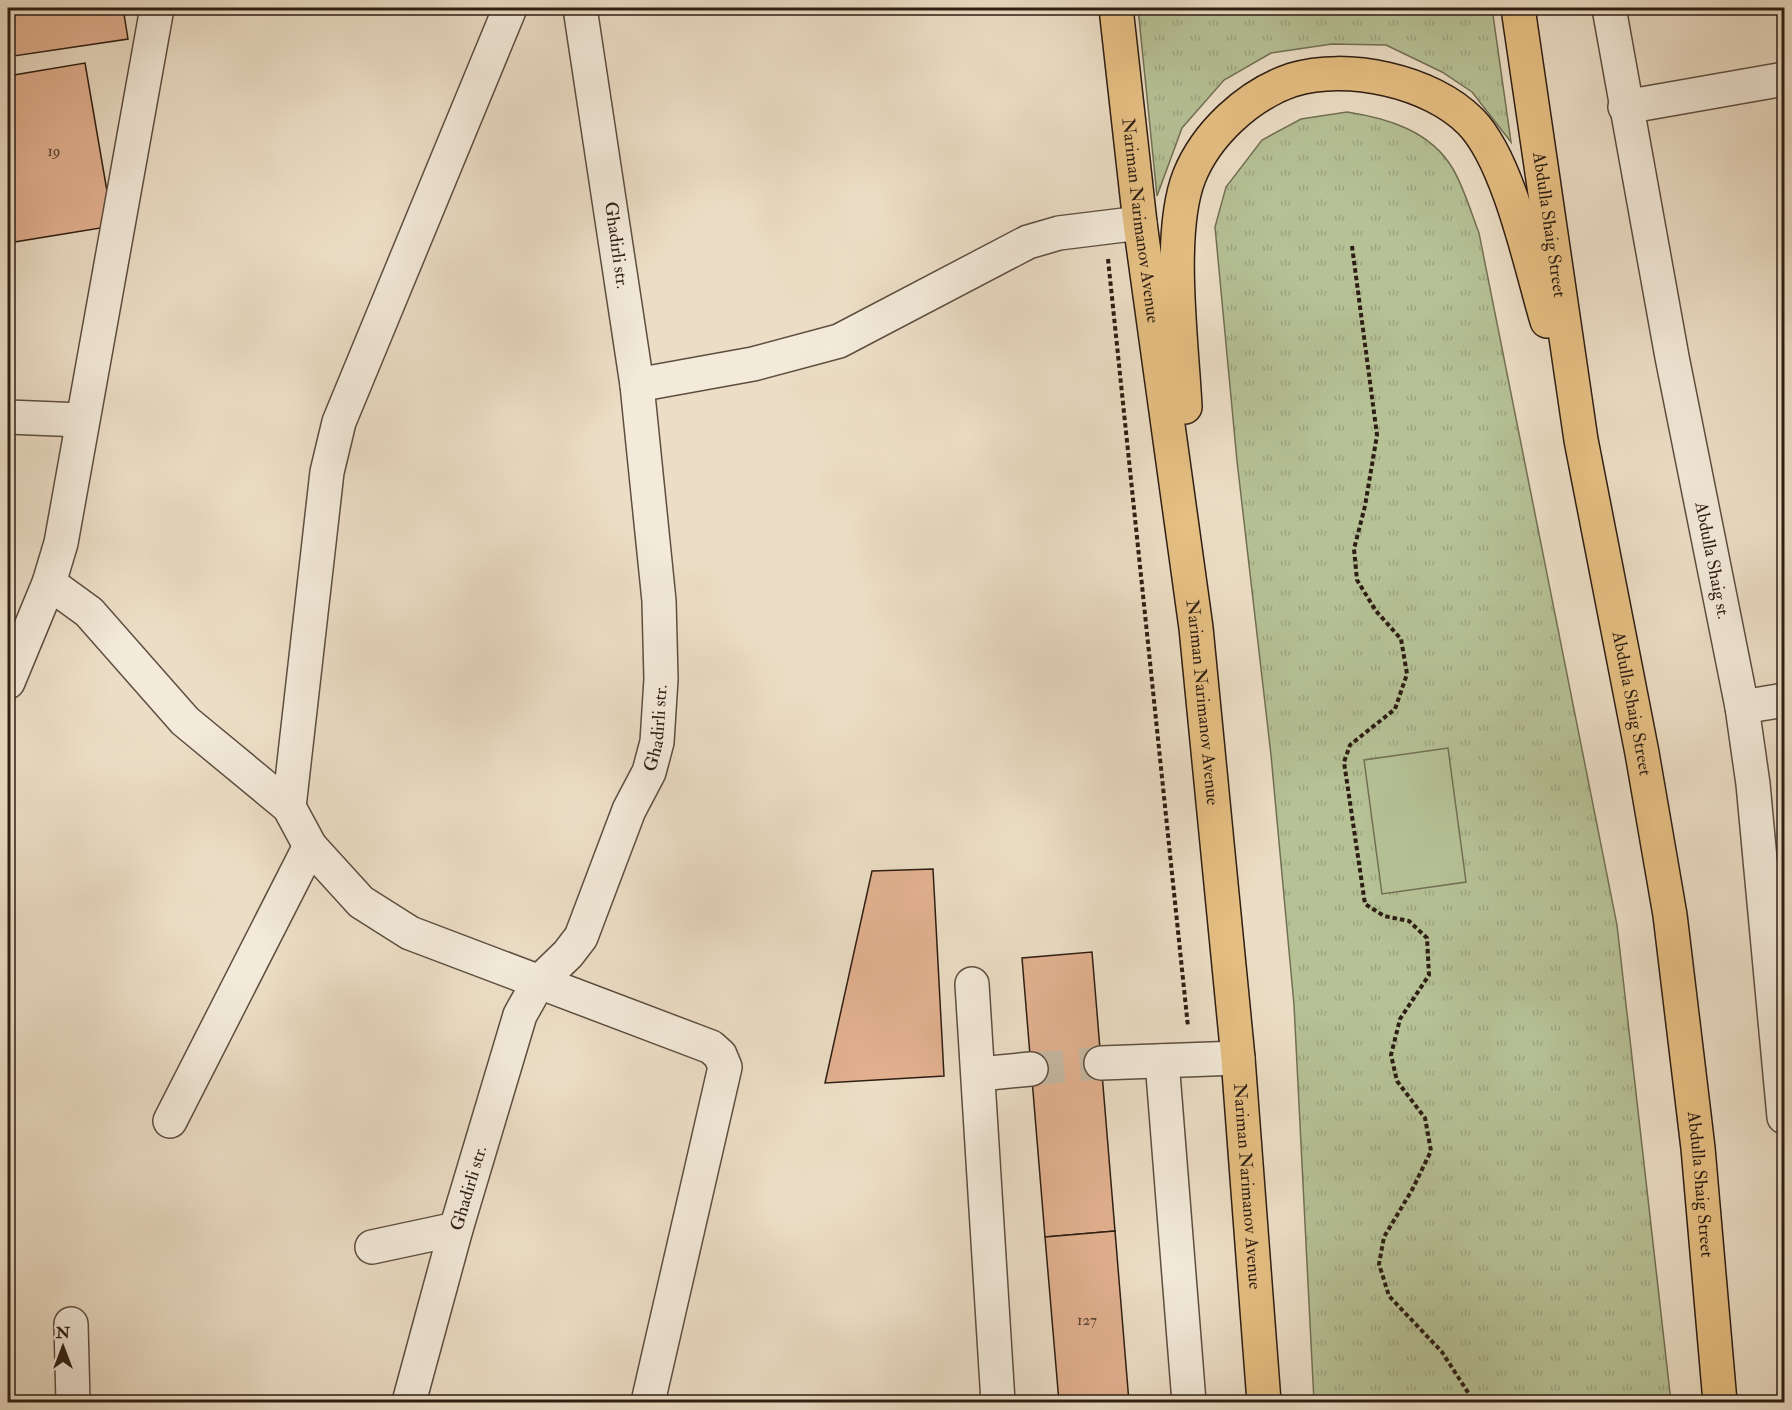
<svg xmlns="http://www.w3.org/2000/svg" width="1792" height="1410" font-family="'IM FELL Double Pica',serif">
<defs>
<pattern id="grass-tufts" width="24" height="20" patternUnits="userSpaceOnUse" patternTransform="scale(1.5)"><rect width="24" height="20" fill="#b6c196"/><path d="M3 7l-1-3M5 7V3M7 7l1-3M15 17l-1-3M17 17v-4M19 17l1-3" fill="none" stroke="#9da580"/></pattern>
</defs>
<rect width="100%" height="100%" fill="#ecdec6"/>
<filter id="stains"><feTurbulence type="fractalNoise" baseFrequency=".00333" numOctaves="4"/><feColorMatrix values="0 0 0 0 .2 0 0 0 0 .09 0 0 0 0 .02 0 0 0 .5 -.17"/></filter>
<radialGradient id="worn" r=".72"><stop offset=".6" stop-color="#630" stop-opacity="0"/><stop offset="1" stop-color="#630" stop-opacity=".3"/></radialGradient>
<g fill="url(#grass-tufts)" stroke="#727054" stroke-width="1.5">
<polygon points="1138,8 1492,8 1511,142 1472,92 1442,72 1386,45 1332,44 1271,53 1224,80 1182,128 1157,196"/>
<path d="M 1347,112 C 1387,118 1431,131 1453,169 C 1464,188 1471,212 1479,233 L 1617,925 L 1671,1402 L 1314,1402 L 1294,1005 L 1271,755 L 1237,461 L 1215,227 L 1226,187 L 1262,140 L 1301,119 Z"/>
</g>
<polygon fill="#b6c196" stroke="#727054" stroke-width="1.5" points="1448,748 1466,882 1382,894 1364,760"/>
<g fill="#e3b190" stroke="#2d1e13" stroke-width="1.5">
<polygon points="8,8 123,8 128,39 14,56"/>
<polygon points="85,63 113,226 8,243 8,76"/>
<polygon points="933,869 944,1076 825,1083 872,871"/>
<polygon points="1092,952 1115,1231 1045,1237 1022,958"/>
<polygon points="1115,1231 1129,1402 1059,1402 1045,1237"/>
</g>
<g fill="none" stroke-linecap="round" stroke-linejoin="round">
<polyline stroke="#c6b8a2" stroke-width="33" stroke-dasharray="33 16" stroke-linecap="butt" points="1031,1069 1101,1063"/>
<defs>
<g id="minor">
<path id="s1" d="M 1609,8 L 1672,357 L 1742,707 L 1753,784 L 1784,1117"/>
<polyline points="1625,107 1784,79"/>
<polyline points="637,385 753,364 839,341 1028,242 1059,233 1140,223"/>
<polyline points="8,417 82,420"/>
<polyline points="49,583 89,612 185,721 289,807 310,846 361,902 410,933 711,1047 720,1055 725,1067 648,1402"/>
<polyline points="8,682 49,583 61,543 157,8"/>
<polyline points="1742,707 1784,700"/>
<polyline points="289,807 327,472 339,422 510,8"/>
<polyline points="972,984 998,1402"/>
<polyline points="1162,1061 1189,1402"/>
<polyline points="1101,1063 1238,1058"/>
<polyline points="979,1074 1031,1069"/>
<polyline points="170,1121 310,846"/>
<polyline points="372,1247 456,1229"/>
<polyline points="71,1324 73,1402"/>
<path id="s2" d="M 409,1402 L 456,1229 L 520,1015 L 538,983 L 568,954 L 581,937 L 629,810 L 649,772 L 657,742 L 661,679 L 659,601 L 637,385 L 580,8"/>
</g>
<g id="major">
<path id="s3" d="M 1116,8 L 1140,223 L 1196,628 L 1238,1058 L 1264,1402"/>
<path id="s4" d="M 1518,8 L 1581,440 L 1642,753 L 1670,915 L 1698,1148 L 1720,1402"/>
<path d="M 1185,407 C 1182,344 1167,234 1189,177 C 1206,134 1248,95 1292,80 C 1347,63 1431,81 1471,122 C 1509,161 1531,267 1547,321"/>
</g>
</defs>
<use href="#minor" stroke="#5d4e40" stroke-width="36"/>
<use href="#major" stroke="#2d1e13" stroke-width="36"/>
<g stroke="#2d1e13" stroke-width="4" stroke-dasharray="4.5 3" stroke-linecap="butt">
<polyline points="1352,246 1377,435 1365,506 1354,549 1357,580 1376,611 1401,639 1407,674 1395,709 1350,745 1344,762 1365,904 1384,916 1409,921 1427,938 1429,975 1400,1019 1391,1055 1397,1081 1425,1118 1431,1151 1412,1190 1384,1237 1379,1264 1389,1296 1442,1352 1469,1394 1472,1402"/>
<polyline points="1108,259 1188,1027"/>
</g>
<use href="#minor" stroke="#f3eada" stroke-width="33"/>
<use href="#major" stroke="#e6bf83" stroke-width="33"/>
</g>
<g text-anchor="middle" stroke-width="6" stroke-linejoin="round" paint-order="stroke">
<g font-size="15" fill="#5a4332">
<text x="54" y="156">19</text>
<text x="1087" y="1325">127</text>
</g>
<g font-size="18" fill="#2d1e13" stroke="#f3eada">
<text dy="6" stroke="none"><textPath href="#s3" startOffset="214">Nariman Narimanov Avenue</textPath></text>
<text dy="6" stroke="none"><textPath href="#s4" startOffset="219">Abdulla Shaig Street</textPath></text>
<text transform="translate(617 245) rotate(82)" y="6">Ghadirli str.</text>
<text dy="6" stroke="none"><textPath href="#s1" startOffset="562">Abdulla Shaig st.</textPath></text>
<text dy="6" stroke="none"><textPath href="#s4" startOffset="705">Abdulla Shaig Street</textPath></text>
<text dy="6" stroke="none"><textPath href="#s3" startOffset="700">Nariman Narimanov Avenue</textPath></text>
<text dy="6" stroke="none"><textPath href="#s2" startOffset="726">Ghadirli str.</textPath></text>
<text dy="6" stroke="none"><textPath href="#s4" startOffset="1191">Abdulla Shaig Street</textPath></text>
<text dy="6" stroke="none"><textPath href="#s2" startOffset="222">Ghadirli str.</textPath></text>
<text dy="6" stroke="none"><textPath href="#s3" startOffset="1186">Nariman Narimanov Avenue</textPath></text>
</g>
</g>
<rect width="1792" height="1410" fill="none" stroke="#ecdec6" stroke-width="30"/>
<rect x="9" y="9" width="1774" height="1392" fill="none" stroke="#2d1e13" stroke-width="3"/>
<rect x="15" y="15" width="1762" height="1380" fill="none" stroke="#2d1e13" stroke-width="1.5"/>
<g transform="translate(63 1347)" stroke="#f3eada" stroke-width="4.5" paint-order="stroke">
<path d="M0-4.5L10 22L0 15L-10 22Z" fill="#2d1e13"/>
<text y="-9" font-size="16" font-weight="bold" text-anchor="middle" fill="#2d1e13">N</text>
</g>
<rect width="100%" height="100%" filter="url(#stains)"/>
<rect width="100%" height="100%" fill="url(#worn)"/>
</svg>
